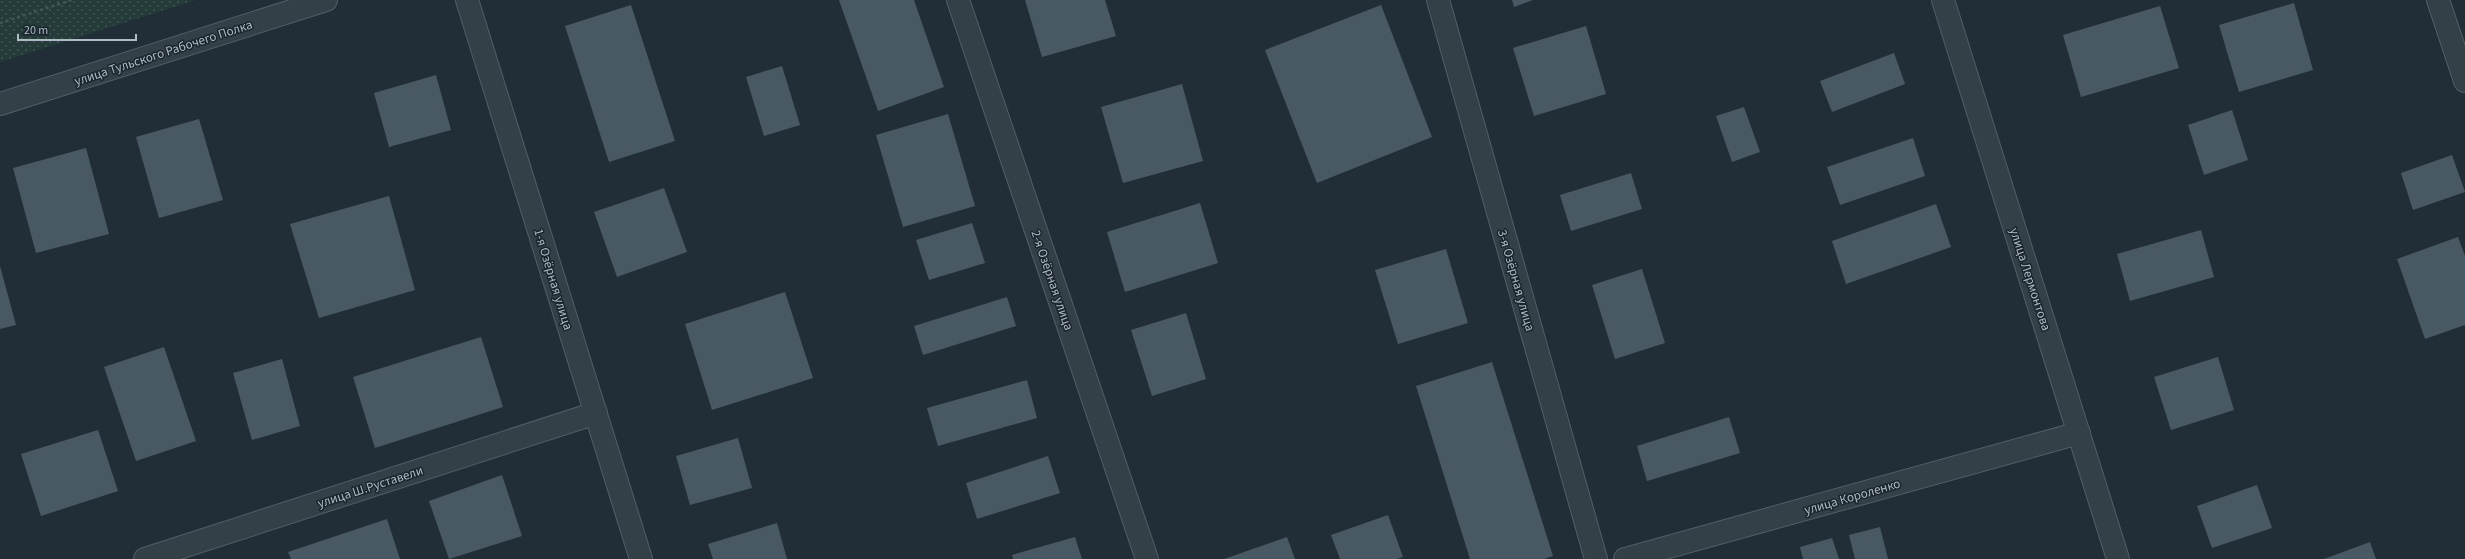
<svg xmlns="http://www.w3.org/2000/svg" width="2465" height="559" font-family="'Source Sans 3',sans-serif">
<defs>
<pattern id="park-dots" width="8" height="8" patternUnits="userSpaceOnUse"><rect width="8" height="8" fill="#243b39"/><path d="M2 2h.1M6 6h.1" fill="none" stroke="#415554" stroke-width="1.8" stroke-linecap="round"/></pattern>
</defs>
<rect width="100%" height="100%" fill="#212e38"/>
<polygon fill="url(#park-dots)" points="0,0 196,0 0,62"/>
<g fill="#495964">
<polygon points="839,0 914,0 944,87 878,111"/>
<polygon points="1025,0 1105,0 1116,36 1042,57"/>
<polygon points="1512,0 1533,0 1514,7"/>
<polygon points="2294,3 2313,70 2239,92 2219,25"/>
<polygon points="631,5 675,141 609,162 565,26"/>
<polygon points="1381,5 1432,137 1317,183 1265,50"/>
<polygon points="2160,6 2179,68 2081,97 2063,35"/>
<polygon points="1586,26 1606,94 1534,116 1513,48"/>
<polygon points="1894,53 1905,84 1832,112 1820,81"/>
<polygon points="782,66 800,125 764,136 746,77"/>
<polygon points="436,75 451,130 389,147 374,93"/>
<polygon points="1182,84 1203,161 1123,183 1101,107"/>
<polygon points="1744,107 1760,152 1732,162 1716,116"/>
<polygon points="2232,110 2248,160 2204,175 2188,125"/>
<polygon points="948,114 975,206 903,227 876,135"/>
<polygon points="199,119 223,200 159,218 136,137"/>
<polygon points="1913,138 1925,176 1840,205 1827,167"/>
<polygon points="86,148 109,234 36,253 13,168"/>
<polygon points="2452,155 2465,192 2413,210 2401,173"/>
<polygon points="1631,173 1642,209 1571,231 1560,195"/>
<polygon points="664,188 687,252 617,277 594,212"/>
<polygon points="389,196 415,290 319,318 290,224"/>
<polygon points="1200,203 1218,263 1125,292 1107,232"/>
<polygon points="1936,204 1951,247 1846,284 1832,241"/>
<polygon points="972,223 985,263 929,280 916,240"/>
<polygon points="2201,230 2214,277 2130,301 2117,254"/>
<polygon points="2458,237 2465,256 2465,325 2425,339 2397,259"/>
<polygon points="1446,249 1468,323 1398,344 1375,270"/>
<polygon points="0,266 16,325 0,329"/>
<polygon points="1642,269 1665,343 1615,359 1592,285"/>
<polygon points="785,292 813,378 712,410 685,324"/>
<polygon points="1007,297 1016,326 923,355 914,326"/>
<polygon points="1186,313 1206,379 1152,396 1131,330"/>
<polygon points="481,337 503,407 375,448 353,377"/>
<polygon points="164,347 196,441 136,461 104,367"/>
<polygon points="2218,357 2234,410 2171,430 2154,377"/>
<polygon points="282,359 300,426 252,440 233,373"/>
<polygon points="1492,362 1553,556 1544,559 1470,559 1416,386"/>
<polygon points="1027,380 1037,418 938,446 927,408"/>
<polygon points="1729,417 1740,453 1647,481 1637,446"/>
<polygon points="98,430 118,491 41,516 21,454"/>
<polygon points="738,438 752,488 690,505 676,456"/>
<polygon points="1048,456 1060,493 977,519 966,483"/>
<polygon points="502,475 522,536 449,559 429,501"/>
<polygon points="2257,485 2272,528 2212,548 2197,506"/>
<polygon points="1388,515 1403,557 1397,559 1340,559 1331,535"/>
<polygon points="387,519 400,559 291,559 288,552"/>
<polygon points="777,523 787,559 713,559 708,544"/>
<polygon points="1880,527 1888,559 1855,559 1849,535"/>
<polygon points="1075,537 1082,559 1013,559 1012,555"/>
<polygon points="1287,537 1295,559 1224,559"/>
<polygon points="1832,538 1839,559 1803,559 1800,547"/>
<polygon points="2370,542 2376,559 2324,559"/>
</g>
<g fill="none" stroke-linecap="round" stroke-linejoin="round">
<defs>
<g id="street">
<polyline points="467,0 641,559"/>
<polyline points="958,0 1147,559"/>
<polyline points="1438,0 1596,559"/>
<polyline points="1943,0 2118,559"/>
<polyline points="2438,0 2465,81"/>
<polyline points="0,104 326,0"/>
<polyline points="145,559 596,413"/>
<polyline points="1625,559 2079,433"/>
</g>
</defs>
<use href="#street" stroke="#525e66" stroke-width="24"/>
<polyline stroke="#425757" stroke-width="2.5" stroke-dasharray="3 3" stroke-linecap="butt" points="0,23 72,0"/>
<use href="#street" stroke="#344048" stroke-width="22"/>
</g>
<g text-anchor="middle" stroke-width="3" stroke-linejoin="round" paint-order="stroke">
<g font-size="13" fill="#afbbc5" stroke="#1a252d">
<text transform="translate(163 52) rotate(-18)" y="5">улица Тульского Рабочего Полка</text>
<text transform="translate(554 279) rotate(73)" y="5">1-я Озёрная улица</text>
<text transform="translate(2031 279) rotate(72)" y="5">улица Лермонтова</text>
<text transform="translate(1053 280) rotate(71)" y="5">2-я Озёрная улица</text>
<text transform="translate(1517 280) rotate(74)" y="5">3-я Озёрная улица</text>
<text transform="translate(370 486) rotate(-18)" y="5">улица Ш.Руставели</text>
<text transform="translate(1852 496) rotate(-16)" y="5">улица Короленко</text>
</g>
</g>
<path d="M18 34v6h118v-6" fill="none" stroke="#afbbc5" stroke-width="2"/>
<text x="24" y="34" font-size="12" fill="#afbbc5" stroke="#1a252d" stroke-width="3" paint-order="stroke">20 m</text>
</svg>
